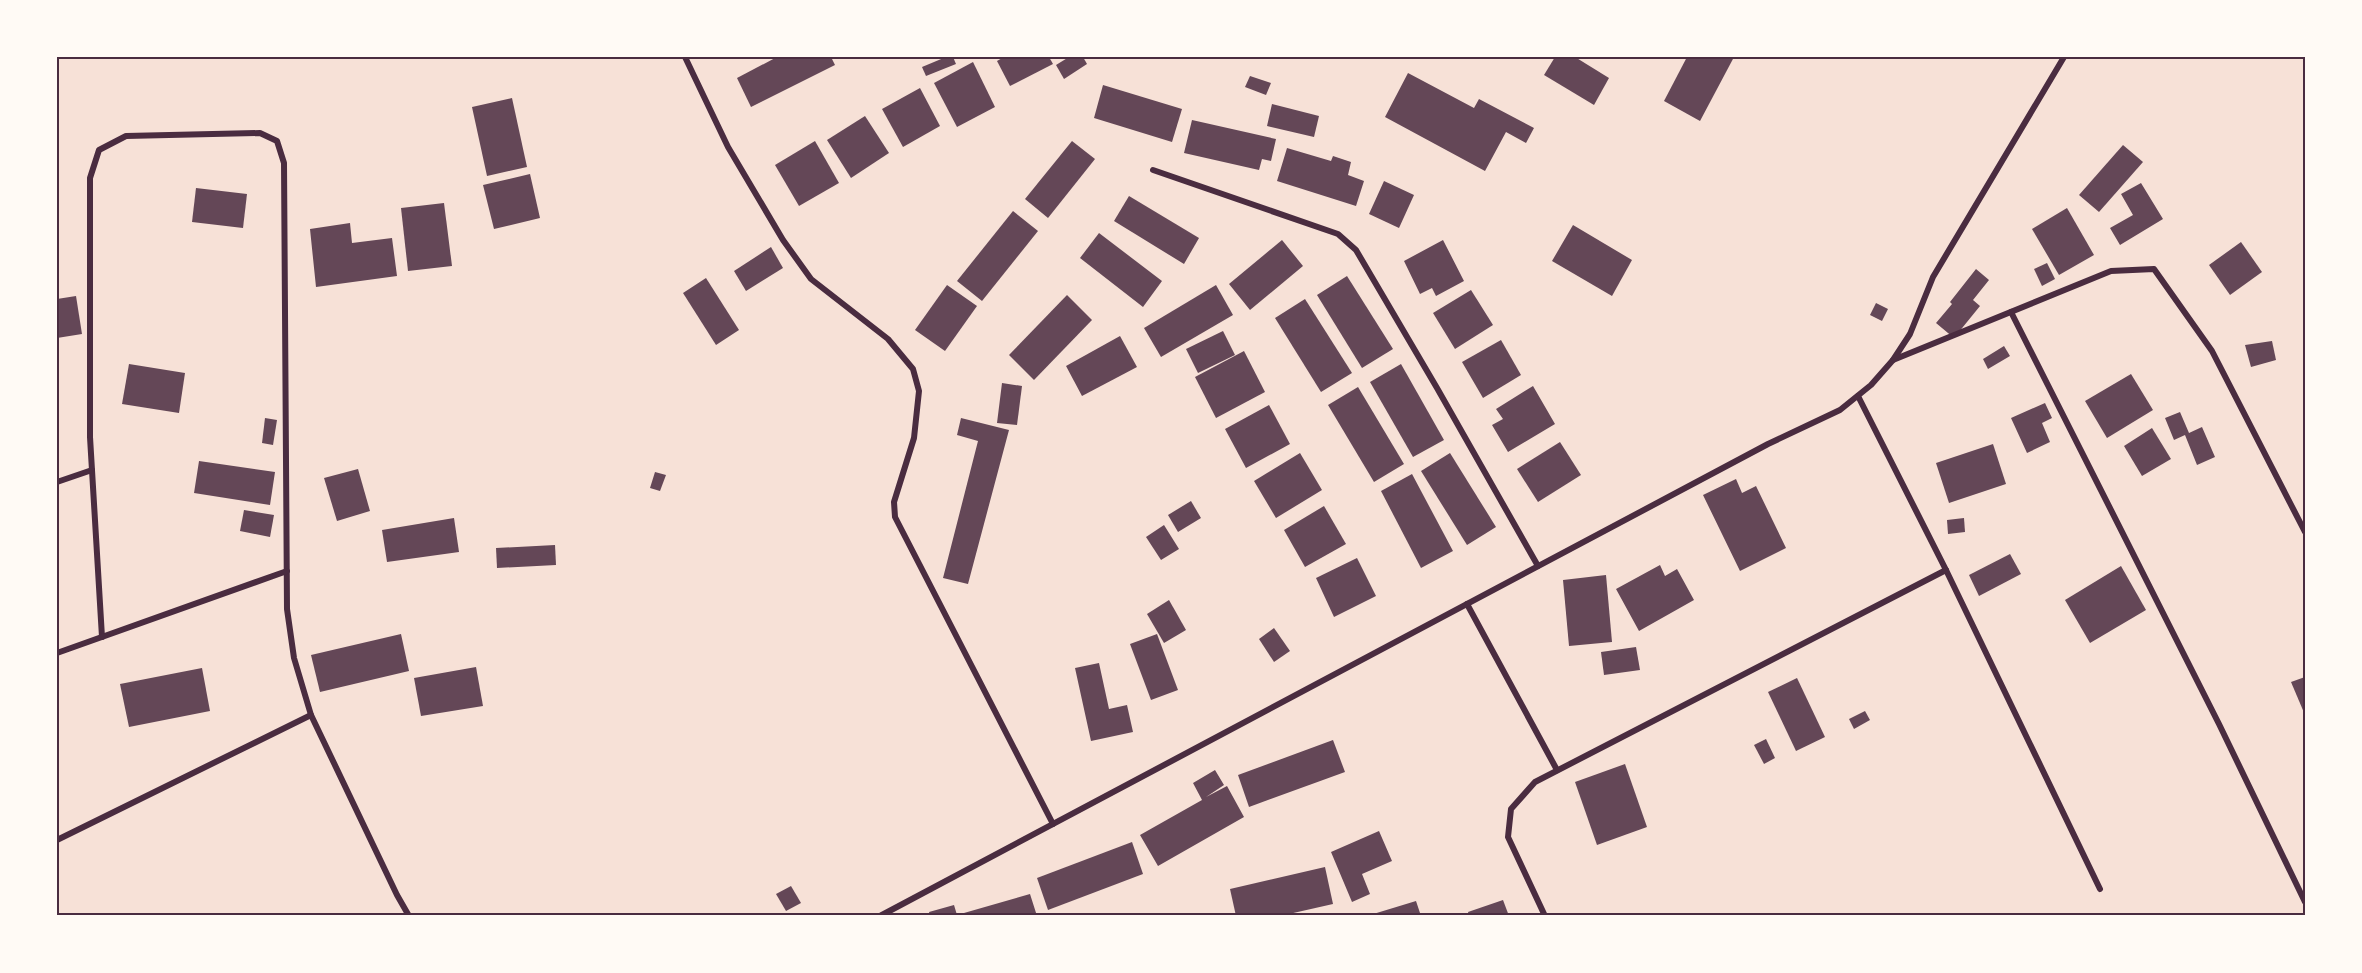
<svg xmlns="http://www.w3.org/2000/svg" width="2362" height="973" font-family="'PT Sans Narrow',sans-serif">
<rect width="100%" height="100%" fill="#f7e1d7"/>
<g fill="#644757">
<polygon points="777,57 831,57 835,65 751,107 737,78"/>
<polygon points="946,57 953,57 956,64 926,76 922,67"/>
<polygon points="1004,57 1049,57 1053,64 1010,86 997,61"/>
<polygon points="1069,57 1083,57 1087,64 1064,79 1056,65"/>
<polygon points="1555,57 1575,57 1609,78 1594,105 1544,75"/>
<polygon points="1687,57 1734,57 1700,121 1664,101"/>
<polygon points="973,62 995,107 957,127 934,83"/>
<polygon points="1408,73 1474,108 1479,99 1534,128 1526,143 1506,132 1485,171 1385,117"/>
<polygon points="1250,76 1271,83 1266,95 1245,87"/>
<polygon points="1103,85 1182,109 1172,142 1094,118"/>
<polygon points="920,88 940,126 903,147 882,109"/>
<polygon points="512,98 527,167 487,176 472,107"/>
<polygon points="1272,104 1319,116 1314,137 1267,126"/>
<polygon points="865,116 889,153 851,178 827,140"/>
<polygon points="1192,120 1276,139 1271,161 1262,159 1259,170 1184,153"/>
<polygon points="815,141 839,183 799,206 775,165"/>
<polygon points="1072,141 1095,159 1048,218 1025,199"/>
<polygon points="2123,145 2143,162 2099,212 2079,195"/>
<polygon points="1287,148 1331,161 1333,156 1351,162 1348,175 1364,181 1356,206 1277,181"/>
<polygon points="530,174 540,218 494,229 483,185"/>
<polygon points="1384,181 1414,195 1399,228 1369,214"/>
<polygon points="2141,183 2163,219 2120,245 2110,228 2133,215 2121,194"/>
<polygon points="196,188 247,194 243,228 192,222"/>
<polygon points="1129,196 1199,238 1184,264 1114,221"/>
<polygon points="444,203 452,266 408,271 401,208"/>
<polygon points="2067,208 2094,255 2059,275 2032,229"/>
<polygon points="1013,211 1038,231 982,301 957,281"/>
<polygon points="350,223 352,243 392,238 397,276 316,287 310,229"/>
<polygon points="1573,225 1632,260 1612,296 1552,261"/>
<polygon points="1099,233 1162,281 1143,307 1080,258"/>
<polygon points="1282,240 1303,266 1250,310 1229,284"/>
<polygon points="1443,240 1464,281 1436,296 1432,288 1420,294 1404,261"/>
<polygon points="2241,242 2262,272 2230,295 2209,265"/>
<polygon points="771,247 783,268 746,291 734,271"/>
<polygon points="2047,263 2055,279 2042,286 2034,269"/>
<polygon points="1976,269 1989,280 1973,300 1980,306 1954,338 1936,323 1952,304 1950,302"/>
<polygon points="1347,276 1393,349 1362,368 1317,295"/>
<polygon points="706,278 739,330 716,345 683,293"/>
<polygon points="947,285 977,306 945,351 915,330"/>
<polygon points="1216,285 1233,315 1161,357 1144,328"/>
<polygon points="1471,290 1493,325 1455,349 1433,313"/>
<polygon points="1067,295 1092,320 1034,380 1009,355"/>
<polygon points="76,296 82,334 57,338 57,299"/>
<polygon points="1305,299 1352,373 1321,392 1275,318"/>
<polygon points="1876,303 1888,309 1882,321 1870,315"/>
<polygon points="1223,331 1235,355 1198,373 1186,349"/>
<polygon points="1120,336 1137,367 1082,396 1066,366"/>
<polygon points="1501,340 1521,375 1483,398 1462,362"/>
<polygon points="2272,341 2276,360 2251,367 2245,345"/>
<polygon points="2004,346 2010,356 1988,369 1983,359"/>
<polygon points="1244,351 1265,392 1216,418 1195,377"/>
<polygon points="129,364 185,373 179,413 122,404"/>
<polygon points="1401,364 1444,440 1413,457 1370,382"/>
<polygon points="2131,374 2153,410 2107,438 2085,401"/>
<polygon points="1002,383 1022,386 1017,425 997,423"/>
<polygon points="1533,386 1555,424 1508,452 1492,425 1503,419 1496,409"/>
<polygon points="1358,387 1404,464 1374,482 1328,405"/>
<polygon points="2045,403 2052,418 2042,423 2050,442 2027,453 2011,418"/>
<polygon points="1269,405 1290,444 1246,468 1225,429"/>
<polygon points="2180,412 2189,433 2202,427 2215,457 2197,465 2185,435 2174,440 2165,418"/>
<polygon points="265,418 277,420 273,445 262,443"/>
<polygon points="961,418 1009,430 968,584 943,578 978,441 957,435"/>
<polygon points="2152,428 2171,459 2142,476 2124,446"/>
<polygon points="1560,442 1581,475 1538,502 1517,469"/>
<polygon points="1993,444 2006,484 1949,503 1936,463"/>
<polygon points="1300,453 1322,490 1276,518 1254,481"/>
<polygon points="1450,453 1496,527 1467,545 1421,471"/>
<polygon points="199,461 275,472 270,505 194,493"/>
<polygon points="358,469 370,511 337,521 324,478"/>
<polygon points="655,472 666,475 660,491 650,488"/>
<polygon points="1412,474 1453,551 1421,568 1381,491"/>
<polygon points="1736,479 1742,493 1756,486 1786,548 1740,571 1703,495"/>
<polygon points="1191,501 1201,518 1178,532 1168,515"/>
<polygon points="1324,506 1346,544 1305,567 1284,530"/>
<polygon points="244,510 274,515 270,537 240,531"/>
<polygon points="454,518 459,552 387,562 382,530"/>
<polygon points="1964,518 1965,532 1948,534 1947,520"/>
<polygon points="1164,525 1179,549 1161,560 1146,537"/>
<polygon points="555,545 556,565 497,568 496,548"/>
<polygon points="2010,554 2021,574 1979,596 1969,575"/>
<polygon points="1357,558 1376,596 1334,617 1316,578"/>
<polygon points="1660,565 1665,576 1677,569 1694,600 1639,631 1616,589"/>
<polygon points="2121,566 2146,610 2090,643 2065,600"/>
<polygon points="1606,575 1612,642 1569,646 1563,580"/>
<polygon points="1169,600 1186,630 1164,643 1147,614"/>
<polygon points="1274,628 1290,651 1274,662 1259,639"/>
<polygon points="401,634 409,671 320,692 311,655"/>
<polygon points="1157,634 1178,690 1151,700 1130,644"/>
<polygon points="1636,647 1640,670 1604,675 1601,652"/>
<polygon points="1099,663 1109,709 1127,705 1133,732 1091,741 1075,668"/>
<polygon points="476,667 483,706 421,716 414,678"/>
<polygon points="202,668 210,711 129,727 120,684"/>
<polygon points="2305,677 2305,715 2291,682"/>
<polygon points="1797,678 1825,737 1796,751 1768,692"/>
<polygon points="1865,711 1870,720 1854,729 1849,719"/>
<polygon points="1766,739 1775,758 1764,764 1754,745"/>
<polygon points="1333,740 1345,772 1249,807 1238,775"/>
<polygon points="1625,764 1647,827 1597,845 1575,782"/>
<polygon points="1215,770 1224,785 1206,797 1227,786 1244,817 1158,866 1140,835 1202,800 1193,783"/>
<polygon points="1379,831 1392,861 1362,874 1370,894 1352,902 1331,852"/>
<polygon points="1132,842 1143,874 1048,910 1037,878"/>
<polygon points="1325,867 1333,904 1280,916 1236,916 1230,889"/>
<polygon points="791,886 801,903 786,911 776,894"/>
<polygon points="1030,894 1037,916 930,916 929,912 954,905 957,915"/>
<polygon points="1503,900 1509,916 1469,916 1468,912"/>
<polygon points="1416,901 1421,916 1370,916 1370,915"/>
</g>
<g fill="none" stroke-linecap="round" stroke-linejoin="round">
<g stroke="#4a2c40" stroke-width="6">
<polyline points="685,57 728,147 783,240 811,279 888,339 913,369 919,391 914,438 894,502 895,517 1053,824"/>
<polyline points="1153,170 1338,234 1356,250 1437,388 1538,566"/>
<polyline points="2011,312 2219,724 2305,902"/>
<polyline points="1893,360 2111,271 2154,269 2212,351 2305,532"/>
<polyline points="1858,396 1946,570 2100,889"/>
<polyline points="57,482 92,470"/>
<polyline points="1467,604 1557,770"/>
<polyline points="102,637 90,437 90,178 99,150 126,136 260,133 277,141 284,163 287,609 294,658 311,715 397,895 409,916"/>
<polyline points="57,653 287,571"/>
<polyline points="57,840 311,715"/>
<polyline points="880,916 1768,444 1840,410 1871,385 1893,360 1910,334 1933,277 2064,57"/>
<polyline points="1545,916 1508,837 1511,809 1535,782 1946,570"/>
</g>
</g>
<rect width="2362" height="973" fill="none" stroke="#fffaf5" stroke-width="117"/>
<rect x="58" y="58" width="2246" height="856" fill="none" stroke="#4a2c40" stroke-width="2"/>
</svg>
